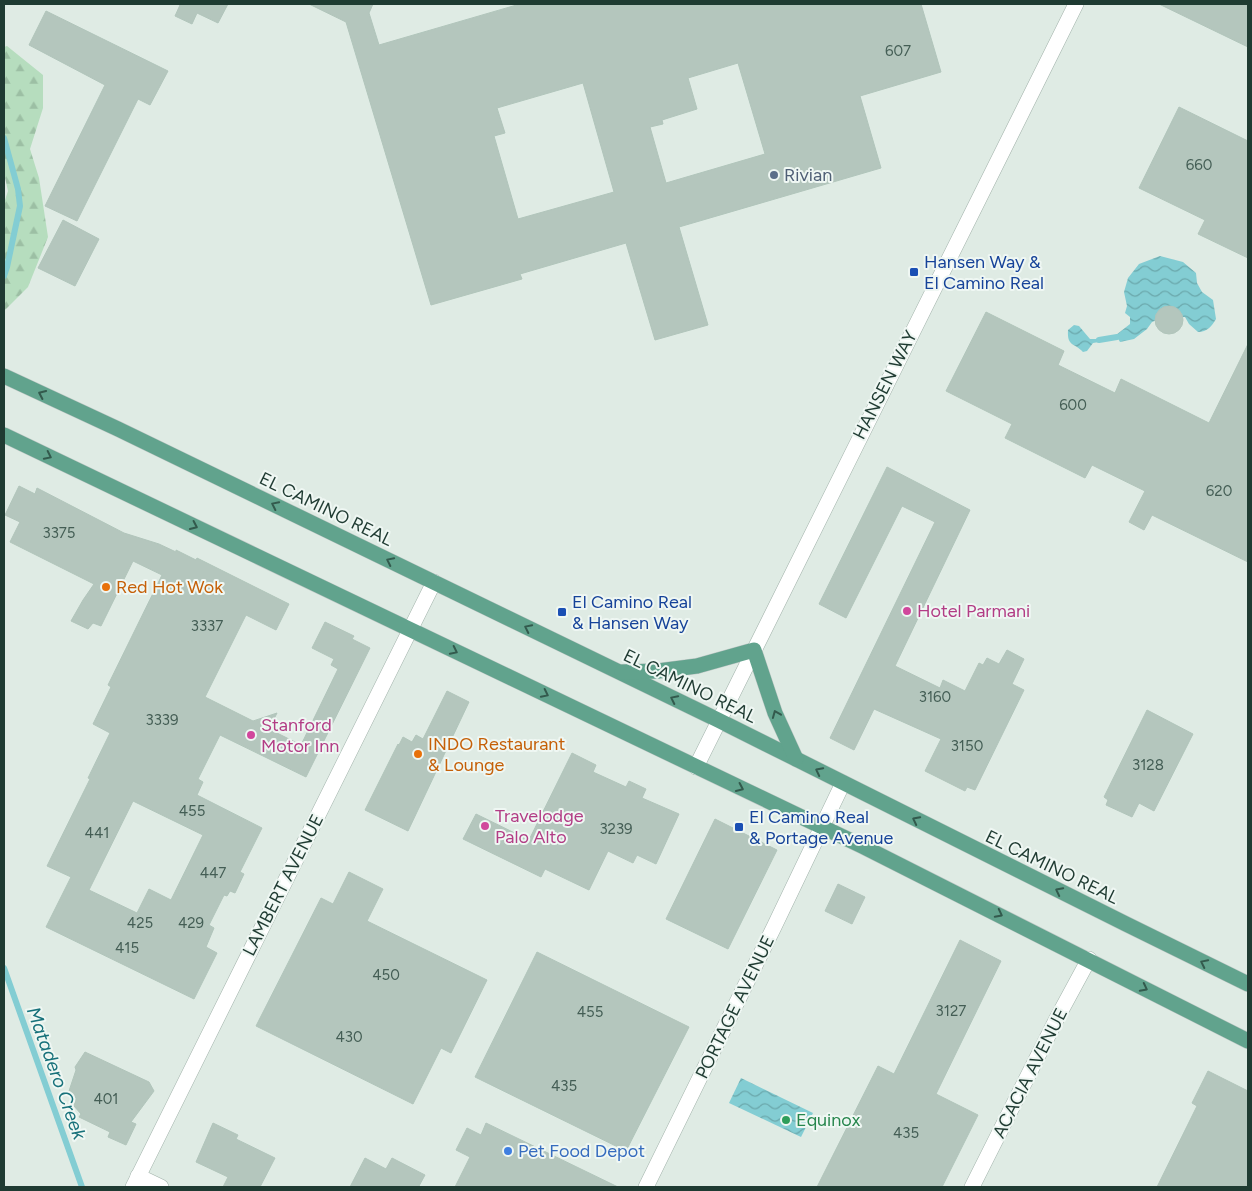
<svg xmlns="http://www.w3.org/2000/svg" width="1252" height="1191" font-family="Figtree,sans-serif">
<defs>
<pattern id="forest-firs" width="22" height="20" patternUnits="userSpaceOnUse" patternTransform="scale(1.25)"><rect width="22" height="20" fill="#b6ddbe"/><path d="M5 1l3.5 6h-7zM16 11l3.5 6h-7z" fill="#9cbfa4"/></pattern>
<pattern id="water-waves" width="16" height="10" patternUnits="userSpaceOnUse" patternTransform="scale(1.25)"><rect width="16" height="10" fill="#83cdd3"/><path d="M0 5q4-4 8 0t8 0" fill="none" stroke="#6ba8ac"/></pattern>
</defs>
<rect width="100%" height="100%" fill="#dfebe4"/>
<polygon fill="url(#forest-firs)" points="7,46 43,75 43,108 30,149 39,178 48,237 28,287 4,311 4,203 8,191 4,173 4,47"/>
<g fill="url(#water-waves)">
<path d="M 1160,256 L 1183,262 L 1196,273 L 1197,283 L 1202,292 L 1213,300 L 1216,319 C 1212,326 1207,332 1198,332 L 1189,324 L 1185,317 L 1159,319 L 1152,322 L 1147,329 L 1134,339 L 1120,342 L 1116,335 L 1130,324 L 1130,317 L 1125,313 L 1127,306 L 1124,292 L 1128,278 L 1139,264 Z"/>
<path d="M 1074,325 L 1079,326 L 1090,339 L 1098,339 L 1099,342 L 1093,343 L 1087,351 L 1083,352 C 1074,342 1067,347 1068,330 Z"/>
<polygon points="741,1078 813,1113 801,1137 729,1103"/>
</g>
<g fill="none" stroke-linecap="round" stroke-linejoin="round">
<g stroke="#83cdd3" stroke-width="6">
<polyline points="4,138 18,189 20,206 7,267 4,276"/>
<polyline points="1099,340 1117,337"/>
<polyline points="4,968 82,1187"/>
</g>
</g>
<g fill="#b4c6bd" stroke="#b1c5bb" fill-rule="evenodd">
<polygon points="178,4 228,4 218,23 197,13 192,24 175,16 180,5"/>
<path d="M 309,4 L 373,4 L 369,13 L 379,45 L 520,4 L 921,4 L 941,72 L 860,96 L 881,168 L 679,227 L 708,325 L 655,340 L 626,243 L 520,274 L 522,279 L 431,305 L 346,22 ZM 738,63 L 765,154 L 666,183 L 650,127 L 663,124 L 662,120 L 697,109 L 688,78 ZM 583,83 L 614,192 L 518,219 L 494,136 L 505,133 L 497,108 Z"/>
<polygon points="1159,4 1248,4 1248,47"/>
<polygon points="46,11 168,71 150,105 138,99 77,221 45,206 105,85 29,45"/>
<polygon points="1179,107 1248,141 1248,258 1198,234 1205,220 1139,188"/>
<polygon points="63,220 99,239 75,286 38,268"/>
<circle cx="1169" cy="320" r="14"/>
<polygon points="986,312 1064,351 1058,365 1115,393 1121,379 1209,423 1248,344 1248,562 1152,515 1144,530 1129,522 1145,491 1092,465 1085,478 1005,438 1012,424 946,391"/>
<polygon points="887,467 970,510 895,666 940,688 943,680 965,691 979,663 983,665 987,658 999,664 1007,650 1024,659 1012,684 1024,690 975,790 967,787 965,791 925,771 941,739 874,709 854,750 830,738 935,522 902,506 846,618 819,604"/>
<path d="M 19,486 L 35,494 L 37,488 L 124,533 L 159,544 L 176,552 L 176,550 L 196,560 L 197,558 L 289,604 L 276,630 L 246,615 L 205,697 L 253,721 L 277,713 L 269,729 L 301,745 L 338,669 L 331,665 L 334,659 L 312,648 L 325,622 L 354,636 L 352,639 L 370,648 L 306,777 L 220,735 L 198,779 L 203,782 L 197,795 L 262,828 L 240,872 L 244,874 L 235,893 L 230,891 L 227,896 L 224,895 L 209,925 L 214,928 L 206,947 L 217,953 L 194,999 L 46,927 L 71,877 L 47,866 L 90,779 L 88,778 L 110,733 L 93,724 L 111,687 L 108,685 L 162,575 L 133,561 L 101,626 L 93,623 L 88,629 L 71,621 L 83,600 L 94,584 L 10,542 L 20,522 L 5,515 ZM 133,801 L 203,835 L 171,900 L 149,889 L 137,913 L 89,890 Z"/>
<polygon points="447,691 469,702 408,831 365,810 398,744 399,745 403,737 412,742 416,735 423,739"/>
<polygon points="1147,710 1193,734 1154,811 1139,803 1132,817 1106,805 1108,800 1104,797"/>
<polygon points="572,753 596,765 593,772 626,787 629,781 646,789 642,798 679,814 656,864 637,855 633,863 608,851 589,890 545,869 541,877 463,839 476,814 529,840"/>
<polygon points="715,819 777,850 728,949 666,919"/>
<polygon points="349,872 383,889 367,921 487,980 451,1053 441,1048 413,1104 256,1026 321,898 333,904"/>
<polygon points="838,884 865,897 852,924 825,911"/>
<polygon points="960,940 1001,961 936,1094 978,1115 942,1187 817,1187 878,1066 894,1074"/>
<polygon points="537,952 689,1027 626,1151 475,1077"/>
<polygon points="85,1052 149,1082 154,1091 131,1122 136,1124 126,1145 108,1137 110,1132 79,1117 81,1114 74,1106 76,1098 69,1091 76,1070 75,1067"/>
<polygon points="1208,1071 1248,1091 1248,1187 1157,1187 1197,1106 1192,1103"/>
<polygon points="213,1123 238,1135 236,1139 275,1158 260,1187 223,1187 228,1177 196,1162"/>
<polygon points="486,1123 618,1187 455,1187 470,1157 456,1150 467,1128 481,1135"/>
<polygon points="365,1158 386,1169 392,1158 425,1175 419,1186 422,1187 350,1187"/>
</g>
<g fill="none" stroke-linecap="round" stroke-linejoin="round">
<defs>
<g id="minor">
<polyline points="138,1176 161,1187"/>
<polyline points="133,1187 434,582"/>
<polyline points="646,1187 774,927 843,783"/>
<polyline points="972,1187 1056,1020 1089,959"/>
</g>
<polyline id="tertiary" points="696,767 1076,4"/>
<g id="primary">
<polyline points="4,376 118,429 718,720 1126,924 1248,984"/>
<polyline points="4,435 862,846 1248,1041"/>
<polyline points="622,672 658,671 697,666 754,650 775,713 796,759"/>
</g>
</defs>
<use href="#minor" stroke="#a2b3ab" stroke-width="16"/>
<use href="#tertiary" stroke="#a2b3ab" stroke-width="16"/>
<use href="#primary" stroke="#c0c8c6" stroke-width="16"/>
<use href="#minor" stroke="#fff" stroke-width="15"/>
<use href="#tertiary" stroke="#fff" stroke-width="15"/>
<use href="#primary" stroke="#61a38d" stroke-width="15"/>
</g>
<defs><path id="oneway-chevron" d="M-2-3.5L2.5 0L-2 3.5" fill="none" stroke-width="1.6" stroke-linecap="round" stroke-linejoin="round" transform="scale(1.25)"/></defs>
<g stroke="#335a4d">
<use href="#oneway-chevron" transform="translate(42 394) rotate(-155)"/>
<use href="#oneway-chevron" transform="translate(48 456) rotate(26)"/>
<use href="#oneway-chevron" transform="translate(275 505) rotate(-154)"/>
<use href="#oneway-chevron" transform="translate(194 526) rotate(25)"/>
<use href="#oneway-chevron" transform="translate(390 561) rotate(-154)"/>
<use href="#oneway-chevron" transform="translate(528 628) rotate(-154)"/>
<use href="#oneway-chevron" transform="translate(454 651) rotate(26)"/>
<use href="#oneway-chevron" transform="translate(545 694) rotate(26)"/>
<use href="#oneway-chevron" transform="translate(674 699) rotate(-154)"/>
<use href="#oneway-chevron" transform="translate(776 714) rotate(-112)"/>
<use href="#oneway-chevron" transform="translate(819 771) rotate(-153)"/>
<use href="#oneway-chevron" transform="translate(740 788) rotate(25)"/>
<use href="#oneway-chevron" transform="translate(916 820) rotate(-153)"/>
<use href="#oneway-chevron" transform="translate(1059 891) rotate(-153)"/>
<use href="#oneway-chevron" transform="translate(999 914) rotate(27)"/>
<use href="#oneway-chevron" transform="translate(1204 963) rotate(-154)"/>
<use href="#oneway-chevron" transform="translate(1144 988) rotate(27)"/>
</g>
<circle fill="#5c6f8a" stroke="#eff7f3" stroke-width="2" cx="774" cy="175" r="5"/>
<g fill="#1a4fb4" stroke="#eff7f3" stroke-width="2">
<rect x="909" y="267" width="10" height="10" rx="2.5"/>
<rect x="557" y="607" width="10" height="10" rx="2.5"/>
<rect x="734" y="822" width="10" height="10" rx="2.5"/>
</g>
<g fill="#e8710a" stroke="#eff7f3" stroke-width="2">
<circle cx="106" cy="587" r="5"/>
<circle cx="418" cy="754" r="5"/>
</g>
<g fill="#d1479c" stroke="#eff7f3" stroke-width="2">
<circle cx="907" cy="611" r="5"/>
<circle cx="251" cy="735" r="5"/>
<circle cx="485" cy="826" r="5"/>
</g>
<circle fill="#2e9e5b" stroke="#eff7f3" stroke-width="2" cx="786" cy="1120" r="5"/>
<circle fill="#3f7fe0" stroke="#eff7f3" stroke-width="2" cx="508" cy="1151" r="5"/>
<g text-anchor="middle" stroke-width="4" stroke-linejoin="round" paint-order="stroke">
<g font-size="15" fill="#445e55">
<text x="898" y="56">607</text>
<text x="1199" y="170">660</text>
<text x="1073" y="410">600</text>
<text x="1219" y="496">620</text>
<text x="59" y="538">3375</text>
<text x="207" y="631">3337</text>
<text x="935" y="702">3160</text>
<text x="162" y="725">3339</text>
<text x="967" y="751">3150</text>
<text x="1148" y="770">3128</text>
<text x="192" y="816">455</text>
<text x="616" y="834">3239</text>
<text x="97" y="838">441</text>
<text x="213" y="878">447</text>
<text x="140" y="928">425</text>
<text x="191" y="928">429</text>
<text x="127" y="953">415</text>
<text x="386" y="980">450</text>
<text x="951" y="1016">3127</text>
<text x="590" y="1017">455</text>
<text x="349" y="1042">430</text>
<text x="564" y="1091">435</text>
<text x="106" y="1104">401</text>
<text x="906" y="1138">435</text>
</g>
<g font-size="18" fill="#4e5e75" stroke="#eff7f3" text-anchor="start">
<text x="784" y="181">Rivian</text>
</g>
<g font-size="18" fill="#164399" stroke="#eff7f3" text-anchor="start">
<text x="924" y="268">Hansen Way &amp;<tspan x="924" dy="21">El Camino Real</tspan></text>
<text x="572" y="608">El Camino Real<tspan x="572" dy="21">&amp; Hansen Way</tspan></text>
<text x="749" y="823">El Camino Real<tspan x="749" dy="21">&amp; Portage Avenue</tspan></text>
</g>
<g font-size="18" fill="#1f3b32" stroke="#eff7f3">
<text transform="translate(885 385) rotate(-63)" y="6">HANSEN WAY</text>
<text transform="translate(326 509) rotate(26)" y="6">EL CAMINO REAL</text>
<text transform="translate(690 686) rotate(26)" y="6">EL CAMINO REAL</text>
<text transform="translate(1052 867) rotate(26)" y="6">EL CAMINO REAL</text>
<text transform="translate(283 885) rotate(-63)" y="6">LAMBERT AVENUE</text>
<text transform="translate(735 1007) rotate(-64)" y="6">PORTAGE AVENUE</text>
<text transform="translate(1030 1073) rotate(-63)" y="6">ACACIA AVENUE</text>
</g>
<g font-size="18" fill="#c56008" stroke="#eff7f3" text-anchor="start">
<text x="116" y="593">Red Hot Wok</text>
<text x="428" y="750">INDO Restaurant<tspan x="428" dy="21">&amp; Lounge</tspan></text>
</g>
<g font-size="18" fill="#b23c85" stroke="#eff7f3" text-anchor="start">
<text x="917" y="617">Hotel Parmani</text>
<text x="261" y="731">Stanford<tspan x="261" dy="21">Motor Inn</tspan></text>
<text x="495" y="822">Travelodge<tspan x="495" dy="21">Palo Alto</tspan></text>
</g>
<g font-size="18" fill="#27864d" stroke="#eff7f3" text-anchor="start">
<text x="796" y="1126">Equinox</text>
</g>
<g font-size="18" fill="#366cbe" stroke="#eff7f3" text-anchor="start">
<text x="518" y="1157">Pet Food Depot</text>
</g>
<g font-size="19" font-style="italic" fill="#17717a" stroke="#eff7f3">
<text transform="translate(57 1073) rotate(70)" y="7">Matadero Creek</text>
</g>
</g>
<rect width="1252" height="1191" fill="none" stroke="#1f3b32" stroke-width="10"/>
</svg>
